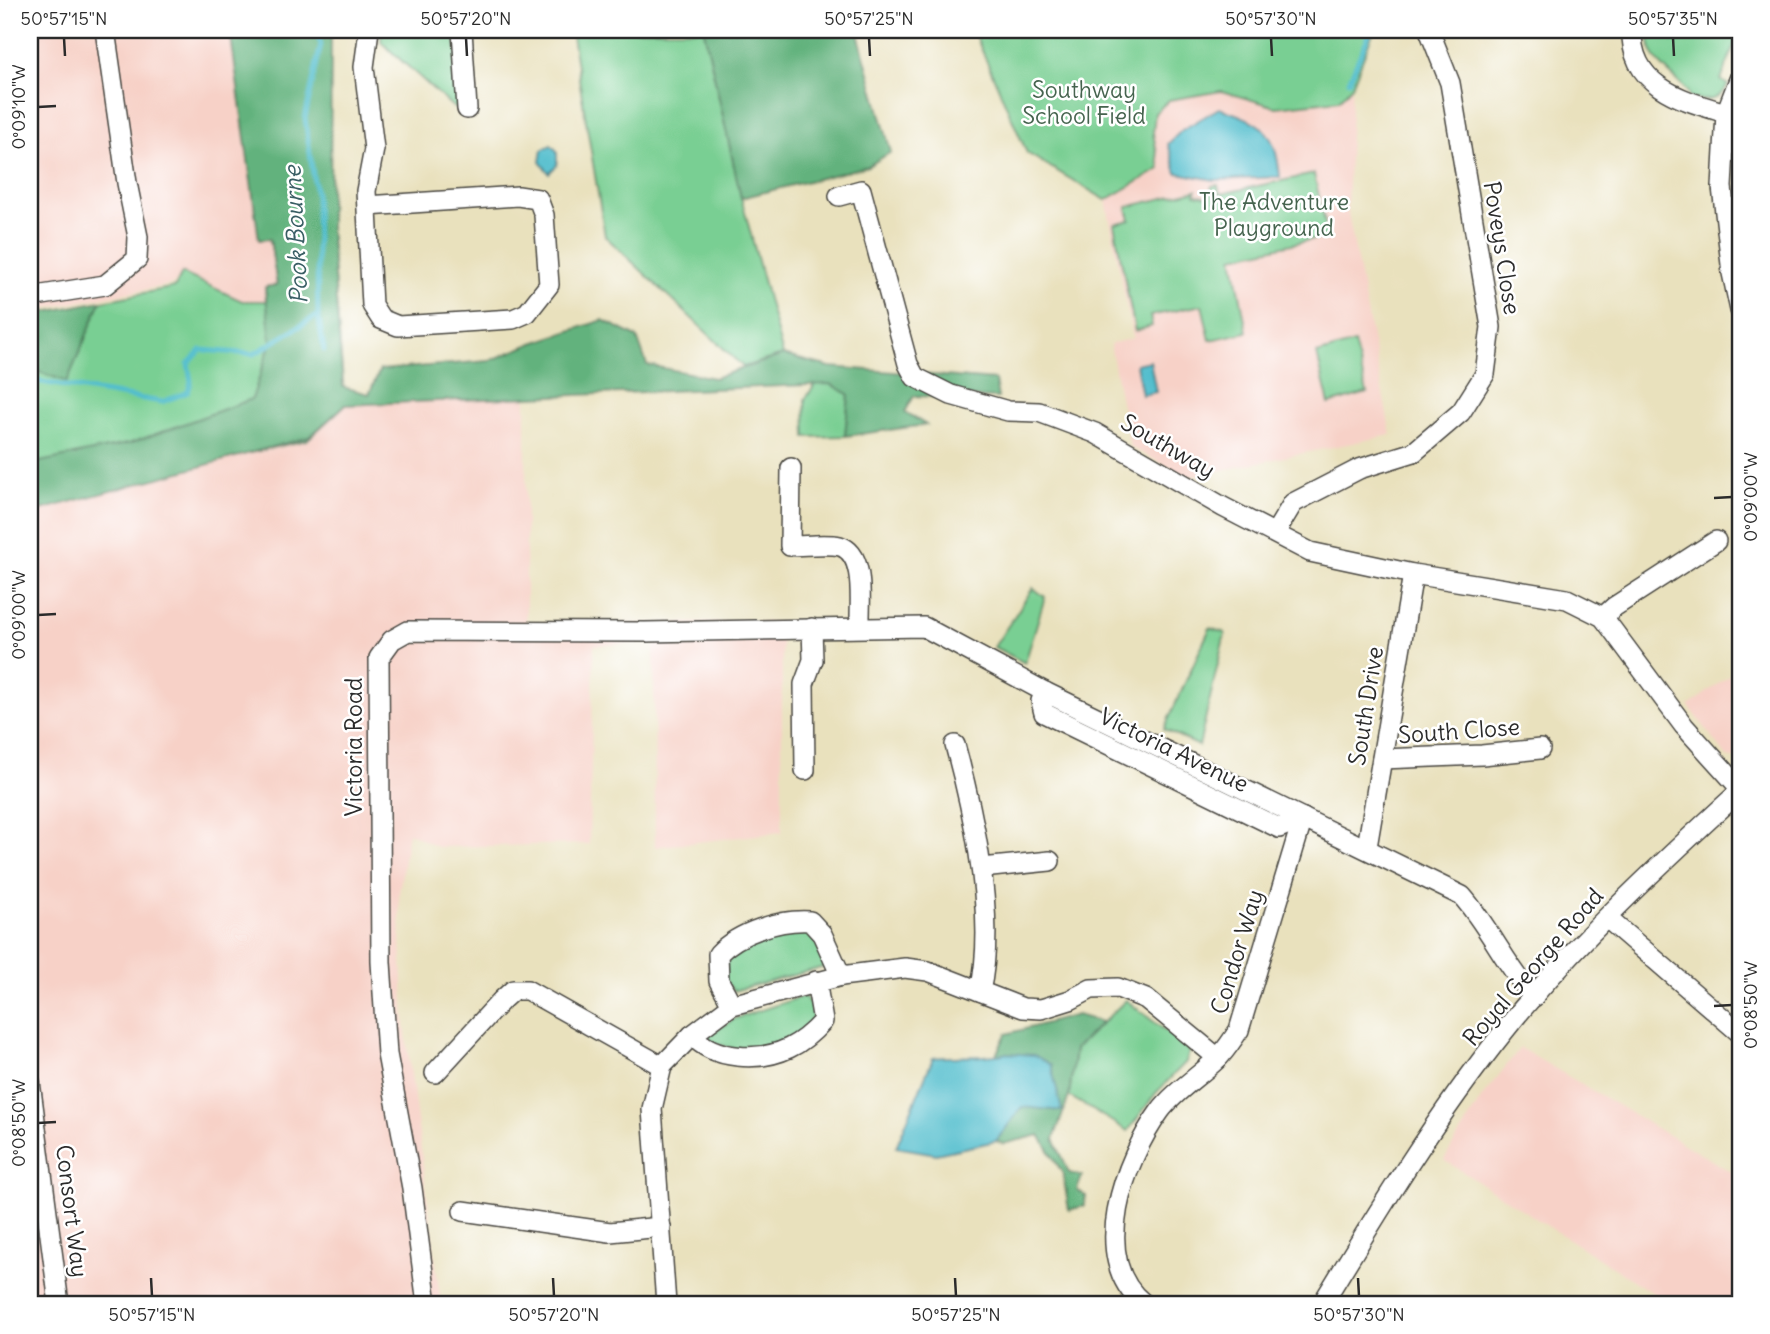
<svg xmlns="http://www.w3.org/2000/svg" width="1770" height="1334" font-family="Delius,sans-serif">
<rect width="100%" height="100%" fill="#fff"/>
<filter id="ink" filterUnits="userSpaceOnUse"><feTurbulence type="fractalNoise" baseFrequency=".0143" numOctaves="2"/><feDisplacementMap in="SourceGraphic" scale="14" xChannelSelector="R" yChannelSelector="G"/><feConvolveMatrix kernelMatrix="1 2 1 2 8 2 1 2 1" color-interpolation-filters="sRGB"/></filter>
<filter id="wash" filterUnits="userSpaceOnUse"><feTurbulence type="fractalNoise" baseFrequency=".00686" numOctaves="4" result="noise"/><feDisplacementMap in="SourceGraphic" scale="28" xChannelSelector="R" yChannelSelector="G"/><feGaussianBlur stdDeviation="1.57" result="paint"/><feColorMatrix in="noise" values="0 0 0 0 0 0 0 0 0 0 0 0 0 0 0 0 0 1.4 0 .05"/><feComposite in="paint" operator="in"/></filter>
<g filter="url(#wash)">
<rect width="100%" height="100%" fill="#e9e1bd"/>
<g fill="#f7d1c7">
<polygon points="30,30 230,30 259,240 270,239 277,286 265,287 267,301 242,301 182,273 174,284 30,311"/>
<polygon points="973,30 1374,30 1352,86 1347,208 1391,435 1188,477 1130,447 1110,344 1133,338 1106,200 1027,153"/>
<polygon points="526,397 526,624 782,622 782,832 655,847 654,643 594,645 589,844 437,847 408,832 399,894 405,1027 441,1304 30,1304 30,502 307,440 345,405"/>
<polygon points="1740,667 1740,759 1727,757 1689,706"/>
<polygon points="1520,1048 1740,1177 1740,1304 1670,1304 1444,1160 1482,1097"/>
</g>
<g fill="#79cf93" stroke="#527d5f" stroke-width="2">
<polygon points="382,30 455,30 462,107 455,109 381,42"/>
<polygon points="571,30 704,30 741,197 783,355 743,367 605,236"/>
<polygon points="973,30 1374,30 1352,86 1339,100 1276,107 1221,91 1169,100 1155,113 1153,133 1160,169 1106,200 1027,153"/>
<path d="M 1649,30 L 1740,30 L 1721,80 L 1728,85 C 1717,102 1710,101 1691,99 C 1680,72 1645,68 1649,30 Z"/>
<polygon points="1314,174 1328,236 1233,257 1247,332 1210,340 1202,305 1150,316 1152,326 1135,331 1114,224 1130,220 1127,207 1196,190 1195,194 1209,197 1212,186 1218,185 1220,194"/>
<polygon points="330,228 345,405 307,440 30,502 30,315 175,287 182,273 242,301 266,301 265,287 277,285 270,239"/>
<polygon points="1354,343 1367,393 1329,404 1317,354"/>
<polygon points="816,384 830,384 849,393 845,436 806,437 805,399"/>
<polygon points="1033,588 1045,597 1025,663 994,647"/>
<polygon points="1210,628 1225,633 1199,746 1164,729"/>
<polygon points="796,928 807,928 827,961 825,967 733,991 725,980 727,956 736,947"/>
<path d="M 804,996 C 835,1031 774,1050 746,1051 C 735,1051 720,1044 709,1041 L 708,1035 L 734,1019 Z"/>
<polygon points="1126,1000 1190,1050 1186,1062 1156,1093 1128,1131 1069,1096 1075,1049"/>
</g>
<g fill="#62b27d" stroke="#466e54" stroke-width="2">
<polygon points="230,30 331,30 330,228 343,387 369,394 380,370 489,361 533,343 603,320 637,337 647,365 714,378 783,355 830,367 995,380 998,398 914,396 905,412 926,425 845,436 849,394 830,384 345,405 309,437 30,513 30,464 131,443 252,399 271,342 265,287 277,285 270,239 259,240"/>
<polygon points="704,30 857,30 891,152 868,166 741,198"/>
<polygon points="101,301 67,382 36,371 30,357 30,315"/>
<polygon points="1077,1015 1102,1022 1075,1049 1069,1096 1054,1139 1069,1173 1082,1176 1077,1190 1086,1196 1084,1206 1069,1210 1063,1174 1040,1135 1003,1144 996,1141 1022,1107 1055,1087 1051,1065 995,1057 1006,1034"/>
</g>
<g fill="#52becd" stroke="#3e747c" stroke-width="2">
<path d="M 1219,108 C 1263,123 1275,129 1280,177 L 1214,180 L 1177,173 L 1168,144 L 1182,130 Z"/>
<polygon points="551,145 557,151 557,165 549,173 540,162 542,150"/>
<polygon points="1150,361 1156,392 1142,395 1136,364"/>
<path d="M 1007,1053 L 1034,1055 L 1051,1065 L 1062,1111 L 1022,1107 L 996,1141 L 936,1154 L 896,1147 L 933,1058 C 954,1056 991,1058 1007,1053 Z"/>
</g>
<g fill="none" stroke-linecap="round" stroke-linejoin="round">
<g stroke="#52becd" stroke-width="5">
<polyline points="1349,81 1371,30"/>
<polyline points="318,315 324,350"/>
<polyline points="30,380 162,402 188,392 191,382 188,364 201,350 254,354 318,315 316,196 305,118 321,44 315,30"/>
</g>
</g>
</g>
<g filter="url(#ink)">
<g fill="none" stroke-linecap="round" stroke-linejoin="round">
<defs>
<g id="minor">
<polyline points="462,30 467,109"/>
<path d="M 1632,30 C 1630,87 1682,100 1726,113"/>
<polyline points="1740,77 1726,113 1722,187 1732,273 1740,310"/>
<polyline points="839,196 861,190 908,364 915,377 951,395 1008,411 1039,412 1095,433 1223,507 1310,552 1413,574 1567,599 1603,617 1684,726 1740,788"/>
<polyline points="367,206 518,196 538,199 544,215 549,285 527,313 513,319 398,326 381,319 372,305 366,191 374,149 364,67 369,30"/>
<polyline points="30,297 105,285 137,259 138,237 127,183 105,30"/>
<path d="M 791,468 L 790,546 C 805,546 826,543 840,546 C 867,554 859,606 860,627"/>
<polyline points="1275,533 1293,503 1359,469 1414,452 1461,412 1485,374 1491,327 1450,83 1429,30"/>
<polyline points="1603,617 1614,607 1716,541"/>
<polyline points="1045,692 1041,701 1044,713 1279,828 1303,818"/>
<path d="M 955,745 C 974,815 997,919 980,991"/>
<polyline points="1382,759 1482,755 1540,749"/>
<polyline points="805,770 804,684 813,660 812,628"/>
<polyline points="1367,847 1413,574"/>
<polyline points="982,868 1050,861"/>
<polyline points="1608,919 1740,1033"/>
<path d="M 732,1005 L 719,981 L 718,954 C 739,932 780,919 810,921 L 822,934 L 841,976"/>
<path d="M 692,1035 C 713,1060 760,1062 789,1048 C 802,1042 813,1032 823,1021 L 816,981"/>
<polyline points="435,1073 502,1000 513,990 527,990 662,1066"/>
<polyline points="30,1082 59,1304"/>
<polyline points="463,1211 610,1232 661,1227"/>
<path d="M 427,1304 L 412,1188 L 387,1054 L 381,962 L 379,658 L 392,640 L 408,631 L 645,632 L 924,627 L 1045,692 L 1462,896 C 1490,928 1506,966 1534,997"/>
<polyline points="666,1304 652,1109 662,1066 692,1035 732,1005 841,976 905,968 928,971 1023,1008 1041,1009 1070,1000 1091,989 1118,988 1146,999 1218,1058"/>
<path d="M 1144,1304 C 1087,1259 1125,1159 1160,1111 C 1174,1092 1198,1077 1216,1060 C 1225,1052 1232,1040 1239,1030 L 1303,818"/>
<path d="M 1322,1304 C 1379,1210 1436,1116 1505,1030 C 1574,944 1659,865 1740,791"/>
</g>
</defs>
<use href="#minor" stroke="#484641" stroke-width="22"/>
<use href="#minor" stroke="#fff" stroke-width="19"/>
</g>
</g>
<path fill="none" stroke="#2b2b2b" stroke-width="2.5" d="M 64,38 L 65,56M 466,38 L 467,56M 869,38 L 870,56M 1271,38 L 1272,56M 1673,38 L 1674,56M 38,107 L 56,106M 1714,498 L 1732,497M 38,615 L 56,614M 1714,1006 L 1732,1005M 38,1123 L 56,1122M 151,1278 L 152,1296M 553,1278 L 554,1296M 955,1278 L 956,1296M 1358,1278 L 1359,1296"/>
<g text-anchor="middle" stroke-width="5" stroke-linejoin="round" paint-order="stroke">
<g font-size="23" fill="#46644f" stroke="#fff">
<text x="1084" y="98">Southway<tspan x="1084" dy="26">School Field</tspan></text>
<text x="1274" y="210">The Adventure<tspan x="1274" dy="26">Playground</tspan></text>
</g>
<g font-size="23" fill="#2b2b2b" stroke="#fff">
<text transform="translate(1502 248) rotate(81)" y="8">Poveys Close</text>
<text transform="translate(1168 446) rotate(30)" y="8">Southway</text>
<text transform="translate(1366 706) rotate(-81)" y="8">South Drive</text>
<text transform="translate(1459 731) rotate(-4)" y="8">South Close</text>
<text transform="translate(354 747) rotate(-90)" y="8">Victoria Road</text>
<text transform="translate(1174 750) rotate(26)" y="8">Victoria Avenue</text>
<text transform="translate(1237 952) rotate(-73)" y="8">Condor Way</text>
<text transform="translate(1533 967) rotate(-49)" y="8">Royal George Road</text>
<text transform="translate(72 1211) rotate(83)" y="8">Consort Way</text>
</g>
<g font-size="24" font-style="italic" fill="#395e64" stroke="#fff">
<text transform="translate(296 235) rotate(-93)" y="8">Pook Bourne</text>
</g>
</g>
<rect width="1770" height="1334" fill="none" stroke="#fff" stroke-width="77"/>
<rect x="38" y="38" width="1694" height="1258" fill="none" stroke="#2b2b2b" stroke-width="2.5"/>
<g font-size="18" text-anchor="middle" fill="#2b2b2b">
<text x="64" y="25">50°57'15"N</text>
<text x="466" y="25">50°57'20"N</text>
<text x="869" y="25">50°57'25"N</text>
<text x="1271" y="25">50°57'30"N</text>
<text x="1673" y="25">50°57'35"N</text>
<text transform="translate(19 107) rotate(-90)" y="6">0°09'10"W</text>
<text transform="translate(1751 497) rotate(-90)" y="6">0°09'00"W</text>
<text transform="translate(19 615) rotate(-90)" y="6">0°09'00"W</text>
<text transform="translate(1751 1005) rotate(-90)" y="6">0°08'50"W</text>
<text transform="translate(19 1123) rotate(-90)" y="6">0°08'50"W</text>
<text x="152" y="1321">50°57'15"N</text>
<text x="554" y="1321">50°57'20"N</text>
<text x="956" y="1321">50°57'25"N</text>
<text x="1359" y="1321">50°57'30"N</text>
</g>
</svg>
